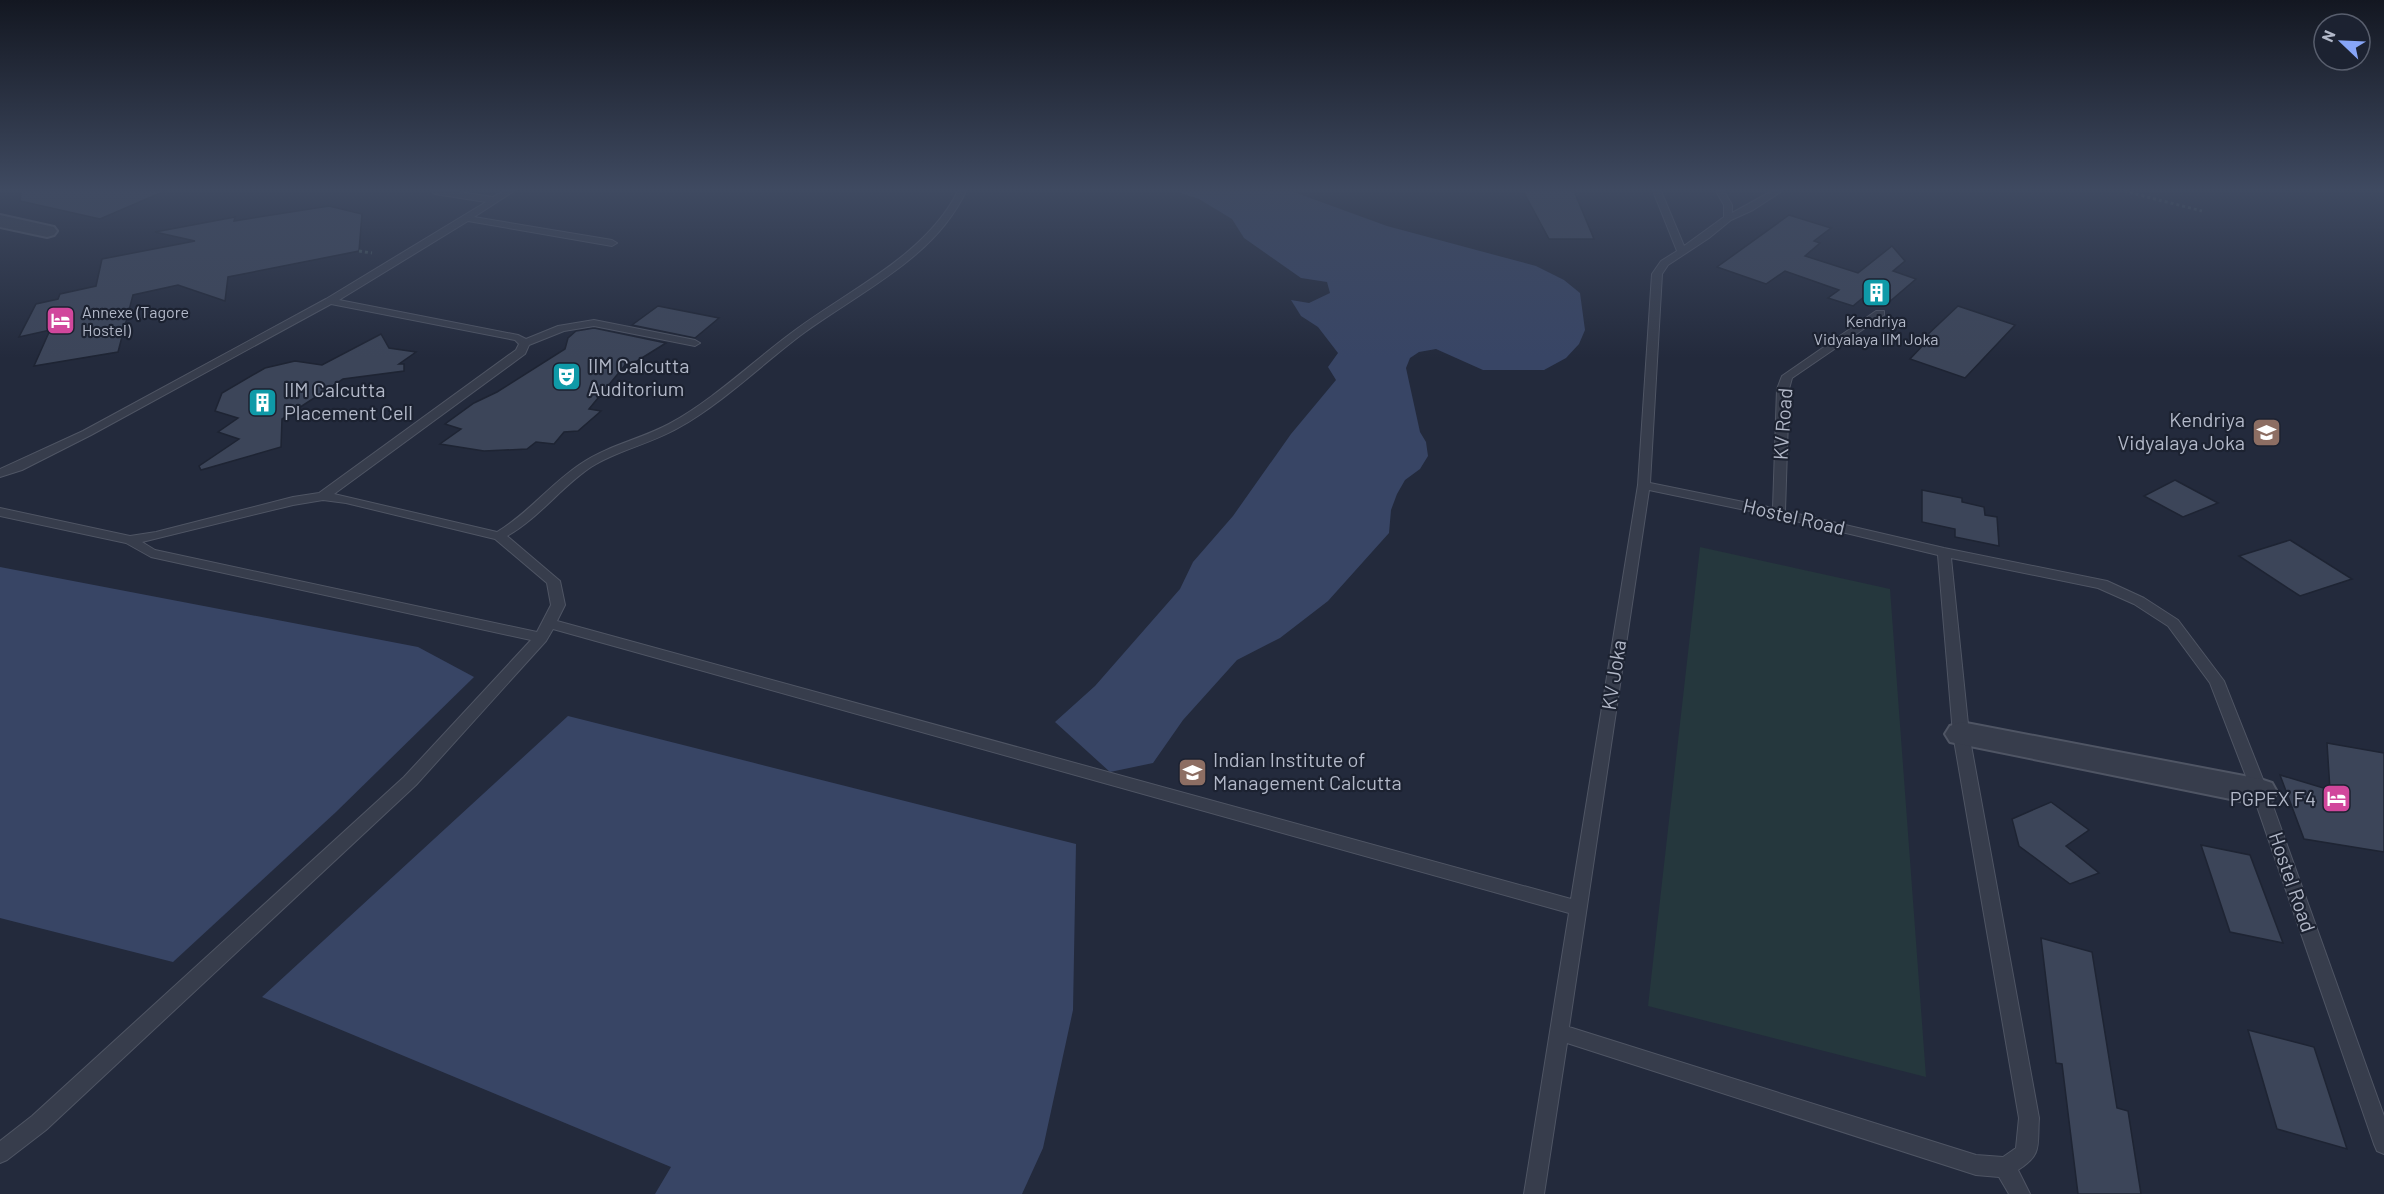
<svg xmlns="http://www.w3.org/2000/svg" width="2384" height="1194" font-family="Barlow,sans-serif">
<rect width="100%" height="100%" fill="#232a3c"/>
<polygon fill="#25373d" points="1700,547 1890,589 1926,1077 1648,1006"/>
<g fill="#384565">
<polygon points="1175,191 1291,191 1387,226 1536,266 1564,280 1580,293 1585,330 1579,344 1566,358 1544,370 1483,370 1436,349 1419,352 1410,358 1406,368 1420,432 1426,442 1428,456 1420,469 1405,480 1397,494 1391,510 1389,533 1328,601 1280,638 1237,660 1183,720 1153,763 1110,772 1055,722 1095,686 1180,589 1193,562 1233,516 1291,434 1336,380 1328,367 1338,353 1318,327 1301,316 1291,300 1309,303 1330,293 1327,282 1301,278 1244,238 1232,219 1199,199"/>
<polygon points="0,567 418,647 474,677 336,812 173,962 0,918"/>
<polygon points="568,716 1076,844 1073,1010 1043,1148 1022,1194 655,1194 671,1167 262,997"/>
</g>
<g fill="#3c4559" stroke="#1e2433" stroke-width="1.5">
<polygon points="21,191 165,191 100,219 20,201"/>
<polygon points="1523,191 1574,191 1594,239 1549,239"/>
<polygon points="329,206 362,214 359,251 228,277 225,301 178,285 133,295 118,352 34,366 50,330 19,337 36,304 58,299 60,294 96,286 102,259 195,241 155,232 235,217 234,221"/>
<polygon points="1789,215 1831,228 1814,241 1820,243 1805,256 1858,273 1892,246 1905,261 1893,271 1916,279 1888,303 1865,296 1853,306 1828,298 1839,290 1785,271 1766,284 1717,267"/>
<polygon points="658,306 719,318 695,338 632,325"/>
<polygon points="1958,306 2015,325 1965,378 1910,359 1928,340 1924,338"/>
<polygon points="594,328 666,343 637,361 626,364 589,409 601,411 578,431 564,432 554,444 536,442 527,449 484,451 440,444 461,429 445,424 474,403 497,392 565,349 568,338 576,331"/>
<polygon points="381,334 389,348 416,352 399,364 404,364 404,371 343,379 282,419 281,447 201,470 199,466 239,439 218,432 238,418 215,411 222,393 265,368 295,361 322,365"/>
<polygon points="2175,480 2218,503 2183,517 2144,496"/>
<polygon points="1922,490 1962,498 1962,502 1984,507 1985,515 1997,517 1999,546 1955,537 1955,529 1922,522"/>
<polygon points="2290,540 2352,579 2300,596 2239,556"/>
<polygon points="2327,743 2384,753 2384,852 2304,839 2280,775 2330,790"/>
<polygon points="2051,802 2089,830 2066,846 2099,873 2070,884 2019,846 2012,819"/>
<polygon points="2201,845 2250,855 2283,943 2230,932"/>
<polygon points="2041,938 2092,952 2117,1108 2128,1111 2141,1194 2078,1194 2062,1064 2056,1063"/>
<polygon points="2248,1030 2314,1047 2347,1149 2277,1129"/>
</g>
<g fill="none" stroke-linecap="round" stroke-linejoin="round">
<defs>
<path id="lane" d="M 431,191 L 452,191 L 493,197 L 504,191 L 514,191 L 474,217 L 612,240 L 617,243 L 612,246 L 468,221 L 339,300 L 518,335 L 526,339 L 558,326 L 594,320 L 695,340 L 700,343 L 695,346 L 594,326 L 564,331 L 529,345 L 525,354 L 334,494 L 497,532 C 529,513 551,483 582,463 C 609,445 641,439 669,424 C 713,400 750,364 790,334 C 846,291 925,257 958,191 L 966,191 C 934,260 855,294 797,338 C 758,368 721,404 678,428 C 650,444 618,450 591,467 C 561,487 539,518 507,536 L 560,581 L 565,605 L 557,621 L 1571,899 L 1638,485 L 1652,274 L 1661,261 L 1677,251 L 1653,191 L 1661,191 L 1684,246 L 1724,217 L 1724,205 L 1716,191 L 1724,191 L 1732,205 L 1732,213 L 1772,191 L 1782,191 L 1753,210 L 1731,220 L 1709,238 L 1668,265 L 1662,274 L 1650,483 L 1773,508 L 1777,389 L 1782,376 L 1876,311 L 1884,311 L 1884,315 L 1792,378 L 1789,389 L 1785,511 L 1944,548 L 2107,581 L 2144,598 L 2178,620 L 2224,681 L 2268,792 L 2384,1116 L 2384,1154 L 2377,1151 L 2374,1144 L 2252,792 L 2210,683 L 2168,626 L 2134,604 L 2098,588 L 1951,558 L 1969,734 L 2039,1118 C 2037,1146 2043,1154 2018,1170 L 2030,1194 L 2009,1194 L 1999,1177 L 1976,1175 L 1567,1043 L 1544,1194 L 1524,1194 L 1569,913 L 553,629 L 546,641 L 416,785 L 46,1130 L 7,1160 L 0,1163 L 0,1141 L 32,1116 L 404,777 L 531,640 L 151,557 L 126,543 L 0,516 L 0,508 L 130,536 L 156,532 L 293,497 L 319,493 L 516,350 L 519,344 L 515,340 L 331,304 L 91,435 L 22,470 L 0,477 L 0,469 L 83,431 L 326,299 L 486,202 L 435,194 ZM 1649,490 L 1779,517 L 1938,555 L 1953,734 L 2019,1118 L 2016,1148 L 2003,1157 L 1976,1155 L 1569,1027 ZM 323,500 L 346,503 L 495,539 L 547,583 L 551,605 L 537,632 L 155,550 L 142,542 L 293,505 Z"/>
<g id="street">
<polygon points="0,215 54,227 57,231 54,235 47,237 0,227"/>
<polygon points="1961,722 2260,779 2272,783 2277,792 2272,801 2260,805 1950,742 1945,734 1950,726"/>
</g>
</defs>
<use href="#lane" stroke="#4f5564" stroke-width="2"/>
<use href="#street" stroke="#4f5564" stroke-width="4"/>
<g stroke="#43545a" stroke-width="3" stroke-dasharray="3 3" stroke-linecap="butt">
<polyline points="2124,191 2202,211"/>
<polyline points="359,251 372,253"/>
</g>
<use href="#lane" fill="#373d4c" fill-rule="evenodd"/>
<use href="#street" fill="#373d4c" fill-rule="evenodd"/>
</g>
<linearGradient id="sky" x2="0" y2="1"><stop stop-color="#131721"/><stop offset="0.53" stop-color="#3f4a61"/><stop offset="1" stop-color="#3f4a61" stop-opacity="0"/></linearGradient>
<rect width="2384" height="358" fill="url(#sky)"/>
<defs>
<symbol id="building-square" viewBox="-11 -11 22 22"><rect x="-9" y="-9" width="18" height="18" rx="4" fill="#0f9aa8" stroke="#1c2231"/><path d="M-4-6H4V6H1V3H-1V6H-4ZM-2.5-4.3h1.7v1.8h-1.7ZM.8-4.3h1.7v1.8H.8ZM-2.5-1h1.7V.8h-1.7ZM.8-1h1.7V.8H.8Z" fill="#fff"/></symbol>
<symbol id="hotel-square" viewBox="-11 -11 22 22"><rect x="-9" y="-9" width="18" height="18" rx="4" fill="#d1479c" stroke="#1c2231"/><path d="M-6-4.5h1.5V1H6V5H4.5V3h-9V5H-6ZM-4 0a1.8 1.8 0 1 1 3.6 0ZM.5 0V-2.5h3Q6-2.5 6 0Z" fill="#fff"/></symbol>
<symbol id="theatre-square" viewBox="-11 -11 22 22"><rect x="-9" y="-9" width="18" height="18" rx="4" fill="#0f9aa8" stroke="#1c2231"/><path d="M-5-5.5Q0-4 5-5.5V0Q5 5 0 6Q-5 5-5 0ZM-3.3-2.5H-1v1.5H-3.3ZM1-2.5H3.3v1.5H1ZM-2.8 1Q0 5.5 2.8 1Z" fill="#fff"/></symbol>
<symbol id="school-square" viewBox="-11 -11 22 22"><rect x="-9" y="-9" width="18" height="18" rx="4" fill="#8d6e63" stroke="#1c2231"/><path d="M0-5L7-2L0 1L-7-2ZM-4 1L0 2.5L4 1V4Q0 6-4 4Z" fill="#fff"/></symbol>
<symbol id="university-square" viewBox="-11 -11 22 22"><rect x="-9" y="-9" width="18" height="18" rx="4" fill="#8d6e63" stroke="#1c2231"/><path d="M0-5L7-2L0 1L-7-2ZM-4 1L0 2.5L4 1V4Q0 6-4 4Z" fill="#fff"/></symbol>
</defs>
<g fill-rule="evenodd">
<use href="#building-square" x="1860" y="276" width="33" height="33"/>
<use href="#hotel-square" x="44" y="304" width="33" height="33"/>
<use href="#theatre-square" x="550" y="360" width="33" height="33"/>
<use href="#building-square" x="246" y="386" width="33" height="33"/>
<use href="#school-square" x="2250" y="416" width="33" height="33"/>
<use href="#university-square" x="1176" y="756" width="33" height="33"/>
<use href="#hotel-square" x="2320" y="782" width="33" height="33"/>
</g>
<g text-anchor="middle" stroke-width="4.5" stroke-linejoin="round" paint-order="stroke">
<g font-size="16" fill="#b2b8c8" stroke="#1c2231" text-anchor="start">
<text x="82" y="318">Annexe (Tagore<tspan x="82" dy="18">Hostel)</tspan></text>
<text x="1876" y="327" text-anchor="middle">Kendriya<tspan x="1876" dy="18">Vidyalaya IIM Joka</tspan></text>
</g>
<g font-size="20" fill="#b2b8c8" stroke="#1c2231" text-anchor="start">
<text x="588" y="373">IIM Calcutta<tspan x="588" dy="23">Auditorium</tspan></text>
<text x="284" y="397">IIM Calcutta<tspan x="284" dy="23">Placement Cell</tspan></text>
<text x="2245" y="427" text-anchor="end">Kendriya<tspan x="2245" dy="23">Vidyalaya Joka</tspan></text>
<text x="1213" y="767">Indian Institute of<tspan x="1213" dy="23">Management Calcutta</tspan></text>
<text x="2316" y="806" text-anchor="end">PGPEX F4</text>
</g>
<g font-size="20" fill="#b2b8c8" stroke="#1c2231">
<text transform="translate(1783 424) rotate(-86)" y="7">KV Road</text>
<text transform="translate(1794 517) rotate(13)" y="7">Hostel Road</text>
<text transform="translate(1614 675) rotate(-81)" y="7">KV Joka</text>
<text transform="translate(2292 882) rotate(71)" y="7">Hostel Road</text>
</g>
</g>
<g transform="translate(2342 42) rotate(293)"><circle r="28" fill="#1c2231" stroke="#585e6d" stroke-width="1.5"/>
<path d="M0-4.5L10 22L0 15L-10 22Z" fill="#87a5f7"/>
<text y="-9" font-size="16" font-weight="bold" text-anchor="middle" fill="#b2b8c8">N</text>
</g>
</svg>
